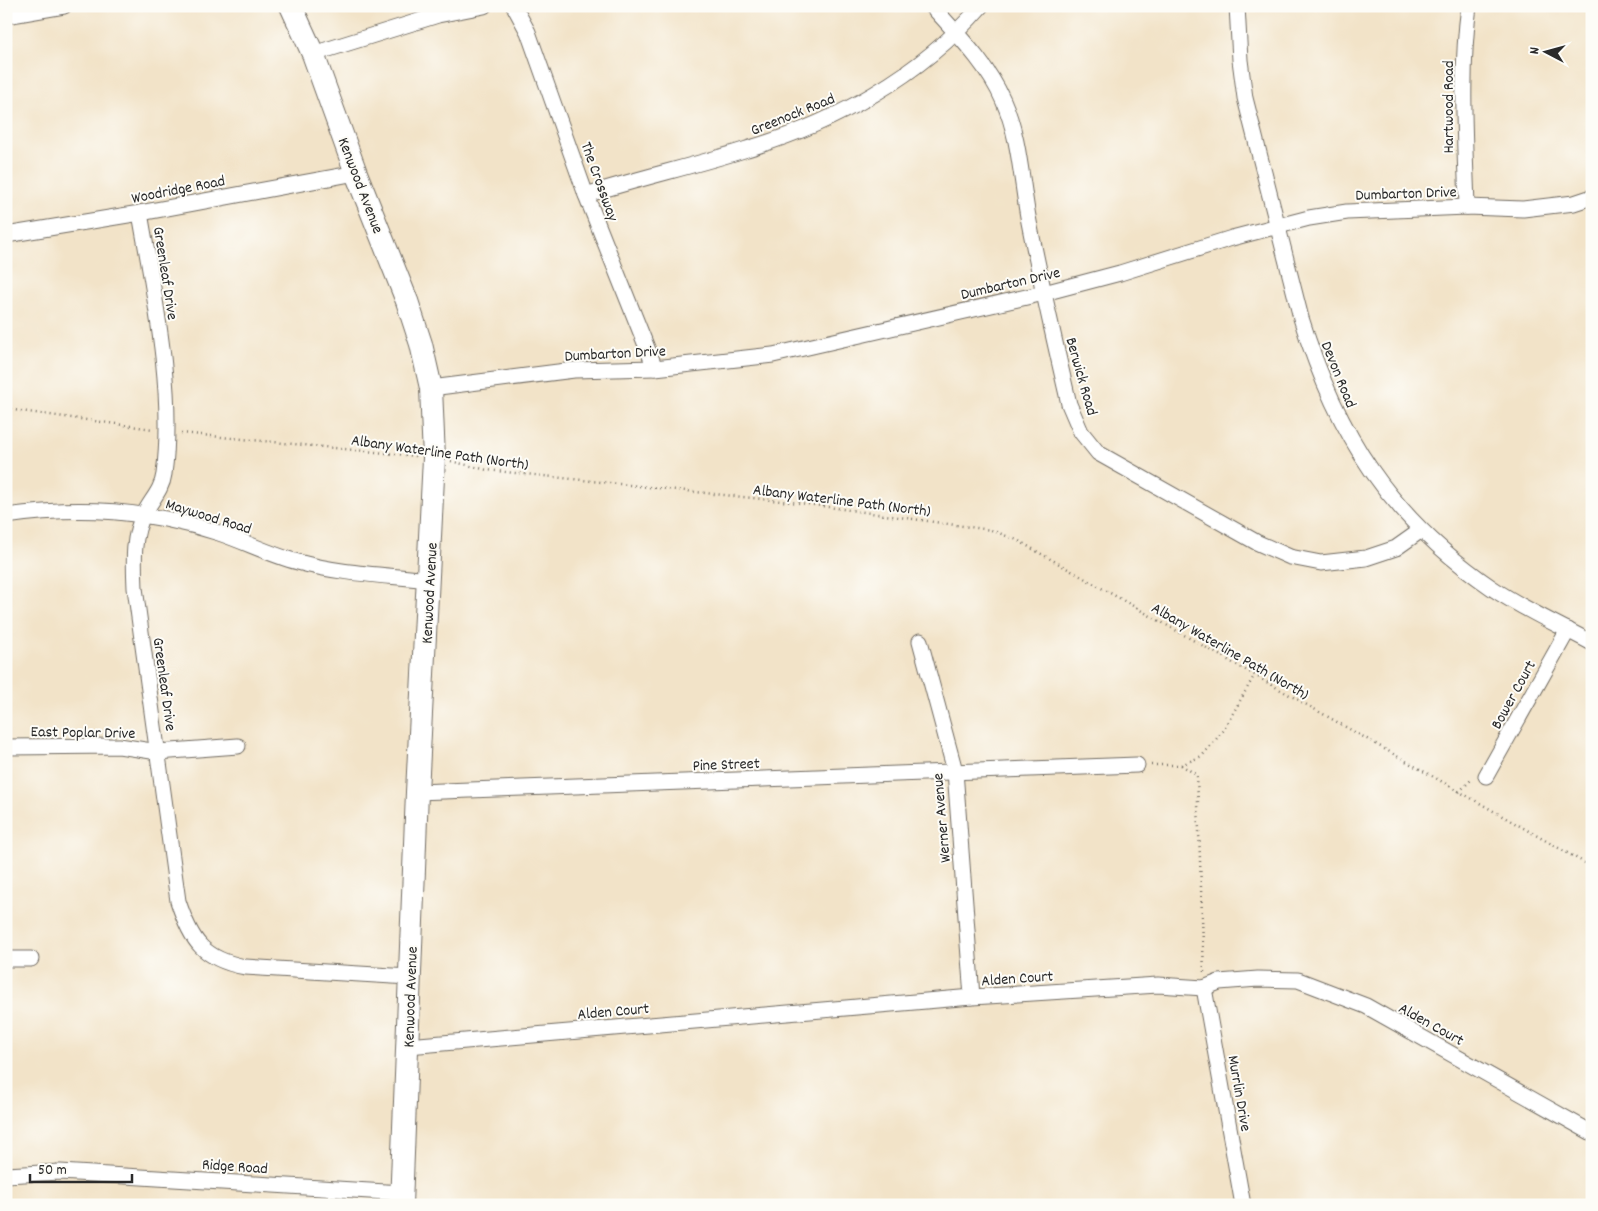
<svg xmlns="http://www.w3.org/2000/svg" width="1598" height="1211" font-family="Dekko,sans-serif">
<rect width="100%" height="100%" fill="#fdfcf7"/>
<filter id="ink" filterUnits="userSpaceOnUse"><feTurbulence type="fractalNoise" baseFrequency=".02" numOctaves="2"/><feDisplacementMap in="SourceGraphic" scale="10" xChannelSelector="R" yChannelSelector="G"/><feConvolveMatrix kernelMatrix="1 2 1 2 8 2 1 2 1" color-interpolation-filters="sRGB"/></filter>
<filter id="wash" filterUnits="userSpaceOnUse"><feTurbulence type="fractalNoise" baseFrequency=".0096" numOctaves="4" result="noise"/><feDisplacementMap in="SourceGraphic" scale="20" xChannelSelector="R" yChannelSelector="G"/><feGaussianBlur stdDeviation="1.12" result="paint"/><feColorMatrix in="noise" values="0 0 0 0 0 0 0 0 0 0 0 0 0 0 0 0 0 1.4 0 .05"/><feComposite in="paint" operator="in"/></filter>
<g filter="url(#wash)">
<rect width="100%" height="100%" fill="#f2e3c8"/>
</g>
<g filter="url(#ink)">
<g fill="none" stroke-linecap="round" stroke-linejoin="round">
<defs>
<g id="street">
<polyline points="514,6 528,32 586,195 655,368"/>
<path d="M 932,6 C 957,34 988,65 1003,100 C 1020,138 1021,181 1029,222 C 1041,283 1055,343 1069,404 L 1081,432 L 1098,453 L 1256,542 L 1290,557 L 1321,563 L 1366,558 L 1396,548 L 1420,531"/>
<path d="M 1237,6 L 1240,60 L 1245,98 L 1301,318 C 1337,435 1390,518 1492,588 C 1523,609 1559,625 1592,643"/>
<polyline points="6,16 64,6"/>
<polyline points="313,54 438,15 484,6"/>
<path d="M 586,195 C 639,178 694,166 747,149 C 835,123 920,76 981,6"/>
<path d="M 1467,207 C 1465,140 1460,73 1469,6"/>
<path d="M 140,213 C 154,294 175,392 164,474 C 162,490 151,500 144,514 C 132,536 134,564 135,588 L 178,901 C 191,941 203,959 245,967 L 409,977"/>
<polyline points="6,235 140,213 356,173"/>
<polyline points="431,388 574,370 655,368 773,355 1044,293 1120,273 1232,238 1309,218 1347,212 1467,207 1523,209 1574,203 1592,197"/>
<path d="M 6,516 C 81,505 148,510 219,533 C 246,542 271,555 298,562 C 340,574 386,575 429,580"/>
<polyline points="920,641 955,771 972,997"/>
<polyline points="6,747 119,746 158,752 238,746"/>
<polyline points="1486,776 1568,630"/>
<polyline points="417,792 1137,765"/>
<polyline points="6,959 31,959"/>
<polyline points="1204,988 1243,1205"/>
<polyline points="408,1046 972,997 1158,985 1204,988 1219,982 1258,979 1298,980 1366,1006 1592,1133"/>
<polyline points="6,1175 60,1172 402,1193"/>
</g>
<polyline id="secondary" points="291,6 313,54 356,173 407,301 421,344 431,388 434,458 417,792 401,1205"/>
</defs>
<use href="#street" stroke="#716b62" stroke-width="17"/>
<use href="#secondary" stroke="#716b62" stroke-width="24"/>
<g stroke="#716b62" stroke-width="2.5" stroke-dasharray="1 4" stroke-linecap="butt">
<polyline points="6,409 153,429"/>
<polyline points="181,433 416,456"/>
<polyline points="451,461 487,470 800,503 991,530 1017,540 1592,867"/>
<polyline points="1151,765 1181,765 1197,775 1204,973"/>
<polyline points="1181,765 1202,756 1223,731 1254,676"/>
<polyline points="1459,792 1472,779"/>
</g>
<use href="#street" stroke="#fff" stroke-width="15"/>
<use href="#secondary" stroke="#fff" stroke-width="22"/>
</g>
</g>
<g text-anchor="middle" stroke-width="4" stroke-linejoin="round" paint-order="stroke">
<g font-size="16" fill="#2b2b2b" stroke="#fdfcf7">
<text transform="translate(1447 107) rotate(-90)" y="6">Hartwood Road</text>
<text transform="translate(792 113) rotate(-22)" y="6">Greenock Road</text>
<text transform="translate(601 181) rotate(70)" y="6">The Crossway</text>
<text transform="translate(362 185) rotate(69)" y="6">Kenwood Avenue</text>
<text transform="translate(178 188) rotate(-11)" y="6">Woodridge Road</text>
<text transform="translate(1406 192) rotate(-2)" y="6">Dumbarton Drive</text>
<text transform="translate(167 273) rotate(81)" y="6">Greenleaf Drive</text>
<text transform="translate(1010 282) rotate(-13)" y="6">Dumbarton Drive</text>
<text transform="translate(615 352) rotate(-3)" y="6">Dumbarton Drive</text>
<text transform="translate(1340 374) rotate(68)" y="6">Devon Road</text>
<text transform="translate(1083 376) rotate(74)" y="6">Berwick Road</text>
<text transform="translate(440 451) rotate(8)" y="6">Albany Waterline Path (North)</text>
<text transform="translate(842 499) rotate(7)" y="6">Albany Waterline Path (North)</text>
<text transform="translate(209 515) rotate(17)" y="6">Maywood Road</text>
<text transform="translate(428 593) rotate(-87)" y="6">Kenwood Avenue</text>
<text transform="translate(1231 650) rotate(30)" y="6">Albany Waterline Path (North)</text>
<text transform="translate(166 684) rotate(82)" y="6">Greenleaf Drive</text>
<text transform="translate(1512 694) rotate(-61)" y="6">Bower Court</text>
<text transform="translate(83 731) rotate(1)" y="6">East Poplar Drive</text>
<text transform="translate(726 763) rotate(-2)" y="6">Pine Street</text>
<text transform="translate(940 818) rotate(-95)" y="6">Werner Avenue</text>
<text transform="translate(1017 977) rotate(-4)" y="6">Alden Court</text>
<text transform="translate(409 997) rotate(-88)" y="6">Kenwood Avenue</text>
<text transform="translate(613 1010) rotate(-5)" y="6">Alden Court</text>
<text transform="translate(1432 1023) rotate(29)" y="6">Alden Court</text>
<text transform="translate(1241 1093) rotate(80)" y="6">Murrlin Drive</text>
<text transform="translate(235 1165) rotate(4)" y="6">Ridge Road</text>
</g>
</g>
<rect width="1598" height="1211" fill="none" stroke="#fdfcf7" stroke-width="25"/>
<g transform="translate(1546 52) rotate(276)" stroke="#fdfcf7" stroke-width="4" paint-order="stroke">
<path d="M0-4L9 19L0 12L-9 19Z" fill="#2b2b2b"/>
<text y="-8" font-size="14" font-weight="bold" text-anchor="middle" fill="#2b2b2b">N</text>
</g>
<path d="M30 1174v8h102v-8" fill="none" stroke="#2b2b2b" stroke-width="2.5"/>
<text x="38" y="1174" font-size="15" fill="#2b2b2b" stroke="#fdfcf7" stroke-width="4" paint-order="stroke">50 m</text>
</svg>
